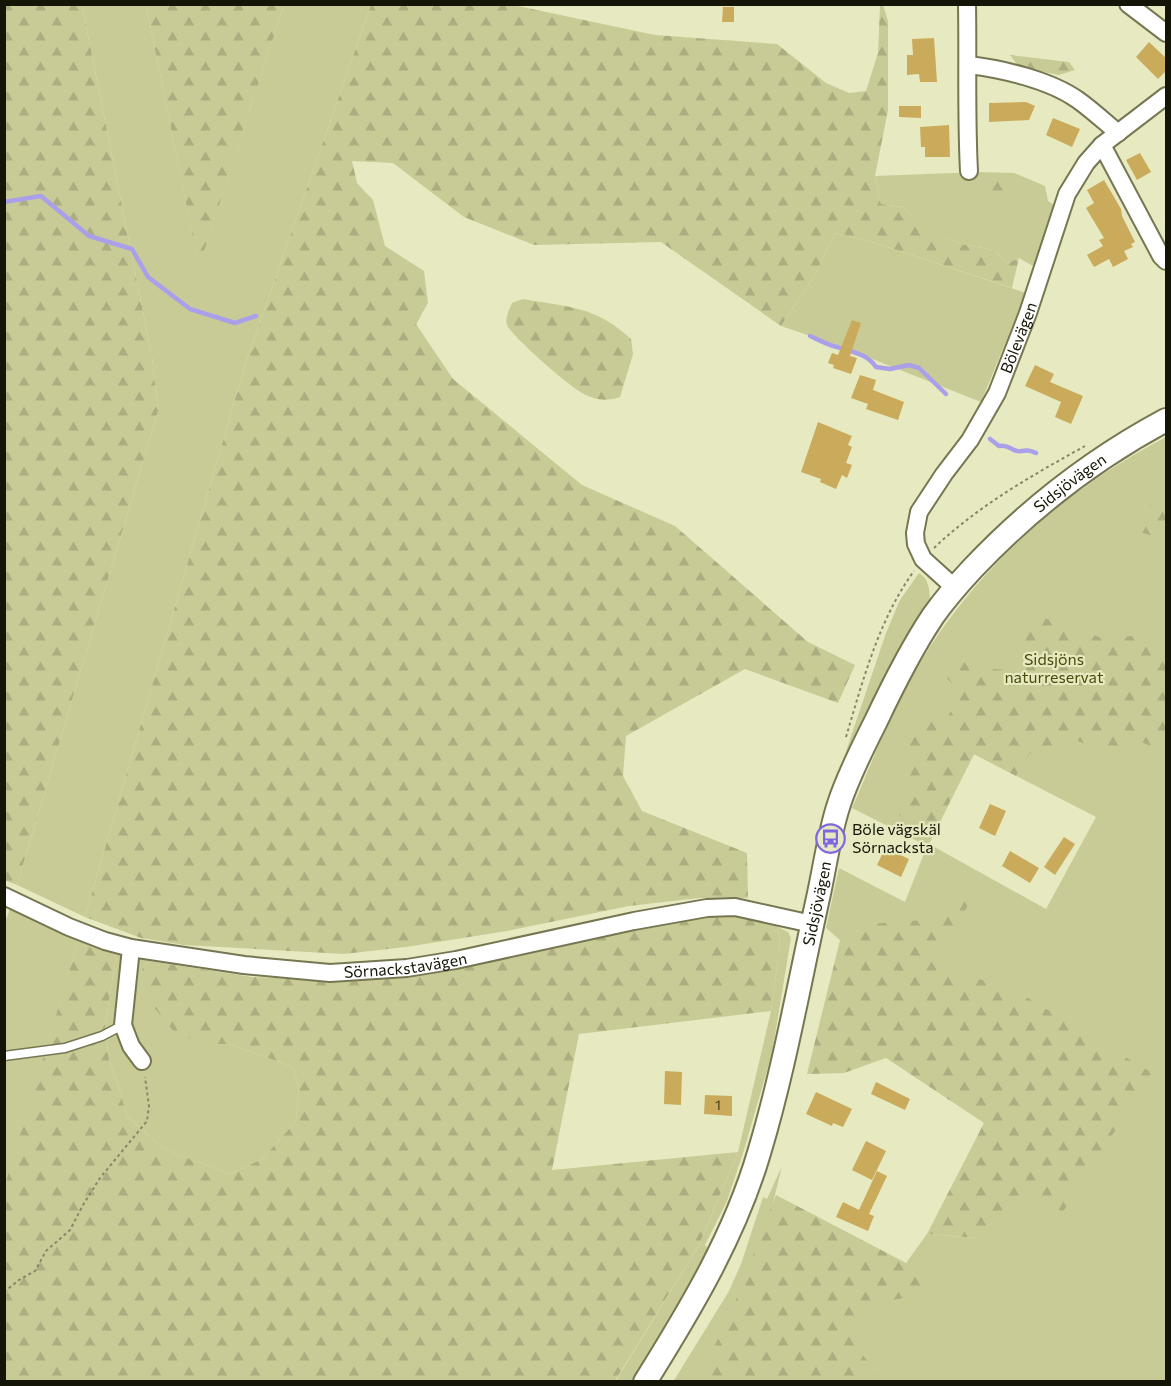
<svg xmlns="http://www.w3.org/2000/svg" width="1171" height="1386" font-family="Commissioner,sans-serif">
<defs>
<pattern id="forest-firs" width="22" height="20" patternUnits="userSpaceOnUse" patternTransform="scale(1.5)"><rect width="22" height="20" fill="#c9cb96"/><path d="M5 1l3.5 6h-7zM16 11l3.5 6h-7z" fill="#acad80"/></pattern>
</defs>
<rect width="100%" height="100%" fill="#e7e9c0"/>
<g fill="#c9cb96" fill-rule="evenodd">
<polygon points="82,5 146,5 199,266 284,5 371,5 245,365 85,917 17,885 158,411 152,357"/>
<polygon points="978,172 1014,173 1045,186 1048,201 1056,206 1033,266 1019,258 1008,263 993,250 961,244 924,228 903,207 881,204 875,176"/>
<polygon points="835,233 866,240 1026,293 981,402 837,345 781,326 815,275"/>
<path d="M 1166,437 L 1166,1381 L 673,1382 L 729,1291 L 741,1264 L 763,1197 L 767,1199 L 782,1166 L 773,1203 L 930,1276 L 906,1263 L 927,1234 L 979,1238 L 1131,1070 L 841,941 L 826,928 L 839,868 L 905,902 L 927,846 L 852,808 C 870,768 885,725 906,687 C 965,578 1057,494 1166,437 ZM 974,754 L 1096,817 L 1046,909 L 929,844 Z"/>
<path d="M 919,573 C 929,579 929,588 930,599 L 844,763 L 842,763 L 886,633 L 900,600 Z"/>
<polygon points="10,909 79,939 5,1188 4,925"/>
<polygon points="778,927 788,932 791,938 772,1053 744,1150 727,1201 705,1245 711,1251 632,1381 615,1382 699,1245 738,1152 771,1011 780,945"/>
<polygon points="110,949 150,961 143,967 206,1043 229,1044 293,1067 299,1088 296,1121 262,1159 230,1174 164,1149 127,1116 118,1084 109,1060 105,1026 116,957"/>
</g>
<g fill="url(#forest-firs)">
<polygon points="4,5 82,5 152,357 158,411 17,885 4,880"/>
<polygon points="146,5 284,5 199,267"/>
<polygon points="371,5 513,5 655,35 777,44 826,83 849,93 866,91 878,53 880,5 883,5 888,21 888,110 875,176 881,204 903,207 925,228 961,244 993,250 1008,263 1019,258 1012,288 866,240 835,233 815,275 781,326 661,242 534,245 464,217 393,163 352,161 357,183 373,200 385,246 424,271 428,303 416,324 453,379 582,485 675,526 808,642 855,665 838,703 745,669 626,736 623,776 642,811 747,853 748,898 699,898 629,906 507,931 406,947 344,954 184,945 141,938 85,917 245,365"/>
<polygon points="1010,55 1069,62 1075,70 1059,75 1019,67"/>
<polygon points="986,176 1007,179 1008,187 1001,197 994,202 984,200 980,184"/>
<path d="M 523,299 C 568,307 596,306 631,339 L 633,354 L 620,397 C 608,401 596,401 584,394 C 571,388 512,337 507,325 C 505,318 509,310 512,303 Z"/>
<polygon points="1161,494 1166,497 1166,540 1127,528"/>
<polygon points="1030,613 1105,639 1132,636 1166,661 1166,752 1136,740 1113,755 1075,740 1030,753 1016,776 974,754 936,829 900,816 898,807 917,758 904,739 919,724 947,718 961,694 947,678 958,659 973,667 1026,672 1019,628 1023,614"/>
<polygon points="959,893 971,900 934,966 1013,989 1152,1073 1063,1212 1022,1194 990,1239 927,1234 984,1123 886,1058 844,1073 807,1074 840,940 871,924 924,920"/>
<path d="M 699,917 C 724,917 757,913 778,927 L 780,945 L 771,1011 L 579,1034 L 552,1170 L 738,1152 L 699,1245 L 615,1381 L 5,1381 L 4,1188 L 79,939 L 110,949 L 116,957 L 105,1026 L 109,1060 L 118,1084 L 127,1116 L 164,1149 L 230,1174 L 262,1159 L 296,1121 L 299,1088 L 293,1067 L 229,1044 L 206,1044 L 175,1033 L 148,1000 L 138,985 L 143,967 L 150,961 L 252,977 L 343,981 L 411,974 Z"/>
<polygon points="776,1195 931,1276 917,1295 874,1304 849,1336 882,1381 696,1381 729,1318"/>
</g>
<g fill="none" stroke-linecap="round" stroke-linejoin="round">
<g stroke="#aaa0ea" stroke-width="4.5">
<polyline points="4,202 41,196 89,236 132,249 148,277 190,309 235,323 256,316"/>
<path d="M 810,336 C 819,340 828,345 837,347 C 851,352 867,353 876,367 L 890,369 L 909,365 L 919,368 L 946,394"/>
<path d="M 990,439 L 999,446 C 1008,444 1009,449 1017,451 C 1026,452 1026,448 1036,453"/>
</g>
</g>
<g fill="#c9ab5b">
<polygon points="723,7 734,7 734,22 722,22"/>
<polygon points="934,38 937,82 920,82 919,74 907,75 907,55 913,55 912,39"/>
<polygon points="1149,42 1167,59 1167,70 1158,79 1136,57"/>
<polygon points="1026,102 1035,106 1029,120 989,122 989,103"/>
<polygon points="899,106 921,106 921,118 899,117"/>
<polygon points="1053,118 1080,129 1072,147 1046,135"/>
<polygon points="949,125 950,157 925,157 925,147 921,147 920,127"/>
<polygon points="1140,153 1151,172 1137,180 1126,160"/>
<polygon points="1104,180 1121,209 1122,216 1135,242 1131,244 1133,247 1124,251 1128,259 1113,267 1109,259 1094,267 1087,255 1103,246 1099,240 1104,238 1086,208 1094,203 1087,190"/>
<polygon points="852,320 861,323 850,356 857,358 851,374 833,368 834,365 828,363 832,353 838,355"/>
<polygon points="1035,365 1054,374 1050,382 1083,396 1071,424 1055,417 1061,402 1025,386"/>
<polygon points="860,375 876,380 873,390 904,402 898,420 866,409 868,404 851,398"/>
<polygon points="818,422 852,436 848,445 852,447 846,463 852,465 847,478 842,475 836,489 820,482 821,479 801,472"/>
<polygon points="990,804 1006,811 995,836 979,828"/>
<polygon points="1064,837 1075,844 1055,875 1044,867"/>
<polygon points="885,848 909,859 901,877 877,865"/>
<polygon points="1010,851 1039,868 1030,883 1002,866"/>
<polygon points="665,1071 682,1072 681,1105 664,1104"/>
<polygon points="876,1082 910,1099 905,1110 871,1094"/>
<polygon points="816,1092 852,1109 843,1127 833,1123 832,1126 806,1114"/>
<polygon points="705,1095 732,1096 732,1116 704,1114"/>
<polygon points="866,1141 886,1151 872,1180 852,1170"/>
<polygon points="877,1171 887,1176 869,1214 874,1216 868,1231 836,1217 843,1202 859,1210"/>
</g>
<g fill="none" stroke-linecap="round" stroke-linejoin="round">
<defs>
<polyline id="lane" points="4,1056 65,1048 102,1036 123,1025"/>
<g id="street">
<path d="M 967,4 C 968,60 966,115 969,171"/>
<polyline points="1128,4 1166,33"/>
<path d="M 969,65 C 1002,69 1050,80 1078,100 C 1092,110 1105,122 1118,133"/>
<polyline points="1102,145 1161,256 1166,261"/>
<path id="s1" d="M 955,588 L 923,559 L 916,544 L 915,533 L 919,512 L 944,474 L 970,440 L 997,393 L 1028,313 L 1067,194 L 1086,163 L 1102,145 L 1166,96"/>
<path id="s2" d="M 4,896 L 69,927 L 105,941 L 131,948 L 244,965 L 330,973 L 407,968 L 456,960 L 634,921 L 707,908 L 735,907 L 812,924"/>
<polyline points="131,948 123,1025 131,1046 142,1061"/>
</g>
<g id="secondary">
<path id="s3" d="M 645,1382 C 690,1310 735,1235 759,1153 C 784,1070 799,984 818,898 C 825,867 829,834 839,804 C 848,776 863,747 876,721 C 893,685 911,649 933,616 C 945,599 959,583 973,568 C 1029,509 1095,458 1166,420"/>
</g>
</defs>
<use href="#lane" stroke="#767752" stroke-width="11"/>
<use href="#street" stroke="#767752" stroke-width="20"/>
<use href="#secondary" stroke="#767752" stroke-width="26"/>
<g stroke="#85876a" stroke-width="2" stroke-dasharray="3 3" stroke-linecap="butt">
<path d="M 934,548 C 978,506 1031,476 1085,446"/>
<path d="M 846,737 C 863,680 879,619 914,571"/>
<polyline points="4,1292 19,1280 35,1271 46,1251 70,1230 83,1205 100,1178 147,1121 149,1106 145,1077"/>
</g>
<use href="#lane" stroke="#fff" stroke-width="8"/>
<use href="#street" stroke="#fff" stroke-width="16"/>
<use href="#secondary" stroke="#fff" stroke-width="22"/>
</g>
<defs>
<symbol id="bus-ring" viewBox="-11 -11 22 22"><circle r="9.5" fill="#e7e9c0" stroke="#8166e1" stroke-width="1.5"/><path d="M-5-6H5V4H4V6H2V4H-2V6H-4V4H-5ZM-3.5-4V0h7V-4ZM-3.5 1.2v1.5H-2V1.2ZM2 1.2v1.5H3.5V1.2Z" fill="#8166e1"/></symbol>
</defs>
<g fill-rule="evenodd">
<use href="#bus-ring" x="814" y="822" width="33" height="33"/>
</g>
<g text-anchor="middle" stroke-width="4.5" stroke-linejoin="round" paint-order="stroke">
<g font-size="14" fill="#413a1b">
<text x="718" y="1110">1</text>
</g>
<g font-size="16" fill="#141506" stroke="#e7e9c0">
<text dy="6" stroke="none"><textPath href="#s1" startOffset="294">Bölevägen</textPath></text>
<text dy="6" stroke="none"><textPath href="#s3" startOffset="1017">Sidsjövägen</textPath></text>
<text dy="6" stroke="none"><textPath href="#s3" startOffset="513">Sidsjövägen</textPath></text>
<text dy="6" stroke="none"><textPath href="#s2" startOffset="414">Sörnackstavägen</textPath></text>
</g>
<g font-size="16" fill="#4b4b0b" stroke="#e7e9c0">
<text x="1054" y="665">Sidsjöns<tspan x="1054" dy="18">naturreservat</tspan></text>
</g>
<g font-size="16" fill="#141506" stroke="#e7e9c0" text-anchor="start">
<text x="852" y="835">Böle vägskäl<tspan x="852" dy="18">Sörnacksta</tspan></text>
</g>
</g>
<rect width="1171" height="1386" fill="none" stroke="#141506" stroke-width="12"/>
</svg>
